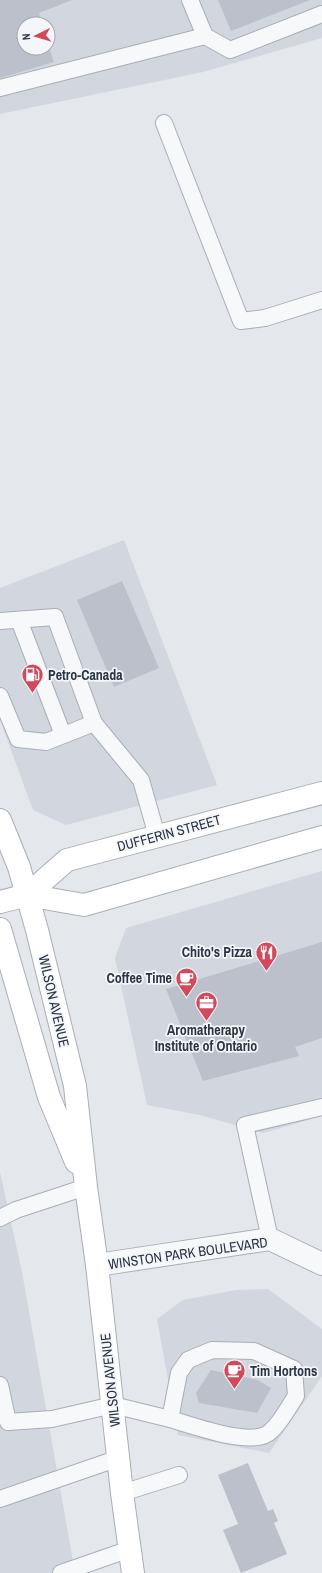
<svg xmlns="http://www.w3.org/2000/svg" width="322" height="1573" font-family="'Archivo Narrow',sans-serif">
<rect width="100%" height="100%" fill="#e4e7ec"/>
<g fill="#d2d6de" fill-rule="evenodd">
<path d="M 0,0 L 322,0 L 322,38 L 203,72 L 0,114 ZM 24,24 L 48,24 L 48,48 L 24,48 Z"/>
<polygon points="124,540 217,785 66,825 33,810 0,720 0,588"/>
<polygon points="322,871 322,1116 263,1133 200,1115 147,1105 115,958 126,928"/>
<polygon points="0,1172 22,1272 75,1573 0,1573"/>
<polygon points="268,1289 322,1329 322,1376 269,1453 178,1435 157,1319 183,1300 236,1290"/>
</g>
<g fill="#bbc0ca">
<polygon points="0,0 72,0 39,13 42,24 24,24 24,48 48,48 48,45 54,62 0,78"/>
<polygon points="218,0 310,0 231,31"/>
<polygon points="122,581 159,668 114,687 77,600"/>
<polygon points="322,942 322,1038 295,1047 299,1056 203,1081 166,989"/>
<polygon points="211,1370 258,1380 271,1388 257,1413 199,1403 196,1393"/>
<polygon points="248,1463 268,1511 273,1509 278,1521 274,1523 287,1554 241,1573 223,1530 238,1524 218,1475"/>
</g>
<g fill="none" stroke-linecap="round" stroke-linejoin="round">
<defs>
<g id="lane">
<polyline points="190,0 205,36 230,50 322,14"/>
<polyline points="0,88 205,36"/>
<polyline points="164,123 241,321 265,318 322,300"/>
<polyline points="19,620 63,735"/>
<polyline points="0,621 55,617 94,723 141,780 157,836"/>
<polyline points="0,696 18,739 46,742 94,723"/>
<polyline points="0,1218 16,1210 86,1187"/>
<polyline points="270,1239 245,1125 322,1107"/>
<path d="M 0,1385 L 8,1422 L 52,1419 L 113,1405 L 170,1419 C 192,1425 254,1449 271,1431 C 281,1422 288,1408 296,1396 L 294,1369 L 254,1351 L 212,1350 L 188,1360 L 179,1373 L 170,1419"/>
<polyline points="122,1493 179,1475"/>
<polyline points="0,1499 119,1458"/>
<polyline points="61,1573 130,1549"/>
</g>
<polyline id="street" points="97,1265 270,1239 322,1264"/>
<g id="secondary">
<polyline points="0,820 19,867 37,930 75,1086 86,1187 97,1265 122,1493 133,1573"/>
<polyline points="27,895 67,860 322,793"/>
<polyline points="0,902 27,895 84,905 322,837"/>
<polyline points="0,929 49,1097 76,1162"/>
</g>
</defs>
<use href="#lane" stroke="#a9aeb7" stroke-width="18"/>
<use href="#street" stroke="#a9aeb7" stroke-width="24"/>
<use href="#secondary" stroke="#a9aeb7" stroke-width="24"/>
<use href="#lane" stroke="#f7f8fa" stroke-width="16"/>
<use href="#street" stroke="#f7f8fa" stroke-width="22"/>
<use href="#secondary" stroke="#fff" stroke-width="22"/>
</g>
<defs>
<symbol id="fuel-pin" viewBox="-11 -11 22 30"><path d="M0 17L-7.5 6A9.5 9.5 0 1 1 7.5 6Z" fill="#d1495b" stroke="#f4f6f9"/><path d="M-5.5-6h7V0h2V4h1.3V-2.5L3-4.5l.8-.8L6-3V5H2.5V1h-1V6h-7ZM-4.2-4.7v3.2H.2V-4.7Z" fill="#fff"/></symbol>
<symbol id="restaurant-pin" viewBox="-11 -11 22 30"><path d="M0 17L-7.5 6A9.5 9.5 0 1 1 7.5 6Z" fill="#d1495b" stroke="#f4f6f9"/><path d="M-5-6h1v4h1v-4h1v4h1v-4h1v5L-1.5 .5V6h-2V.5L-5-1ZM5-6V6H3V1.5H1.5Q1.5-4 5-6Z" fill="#fff"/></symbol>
<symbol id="cafe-pin" viewBox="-11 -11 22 30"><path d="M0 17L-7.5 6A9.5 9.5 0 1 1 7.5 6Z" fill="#d1495b" stroke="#f4f6f9"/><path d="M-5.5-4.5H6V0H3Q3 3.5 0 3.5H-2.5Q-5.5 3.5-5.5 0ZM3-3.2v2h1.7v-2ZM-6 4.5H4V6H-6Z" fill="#fff"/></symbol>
<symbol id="office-pin" viewBox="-11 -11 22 30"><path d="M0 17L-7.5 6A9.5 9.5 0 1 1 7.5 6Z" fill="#d1495b" stroke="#f4f6f9"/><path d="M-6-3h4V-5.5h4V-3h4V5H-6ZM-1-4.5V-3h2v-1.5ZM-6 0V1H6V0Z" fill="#fff"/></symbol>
</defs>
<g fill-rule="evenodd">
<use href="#fuel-pin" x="20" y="662" width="25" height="34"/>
<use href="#restaurant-pin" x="254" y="940" width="25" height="34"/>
<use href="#cafe-pin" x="174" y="966" width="25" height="34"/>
<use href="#office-pin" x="194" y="990" width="25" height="34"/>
<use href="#cafe-pin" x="222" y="1358" width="25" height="34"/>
</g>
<g text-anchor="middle" stroke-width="3.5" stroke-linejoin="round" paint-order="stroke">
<g font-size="14" font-weight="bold" fill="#2b3445" stroke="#f4f6f9" text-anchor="start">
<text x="48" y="680">Petro-Canada</text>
<text x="252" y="957" text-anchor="end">Chito's Pizza</text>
<text x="172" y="983" text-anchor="end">Coffee Time</text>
<text x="206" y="1035" text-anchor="middle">Aromatherapy<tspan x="206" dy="16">Institute of Ontario</tspan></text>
<text x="250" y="1376">Tim Hortons</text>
</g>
<g font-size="14" fill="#2b3445" stroke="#f4f6f9">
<text transform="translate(169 833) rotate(-15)" y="5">DUFFERIN STREET</text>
<text transform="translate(54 1001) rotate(77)" y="5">WILSON AVENUE</text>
<text transform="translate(188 1253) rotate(-8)" y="5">WINSTON PARK BOULEVARD</text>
<text transform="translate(110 1380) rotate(-96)" y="5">WILSON AVENUE</text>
</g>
</g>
<g transform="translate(36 36) rotate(265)"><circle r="19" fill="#f4f6f9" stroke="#a4a8b1"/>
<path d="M0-3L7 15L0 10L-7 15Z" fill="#d1495b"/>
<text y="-6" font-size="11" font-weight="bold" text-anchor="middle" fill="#2b3445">N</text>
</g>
</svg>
